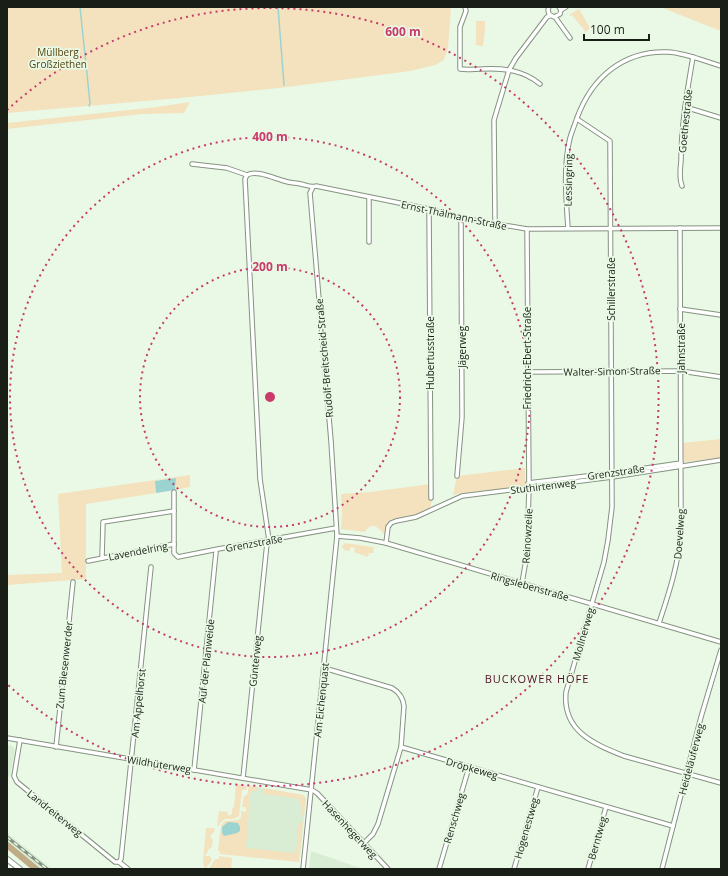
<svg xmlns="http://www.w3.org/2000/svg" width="728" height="876" font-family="'Open Sans',sans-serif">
<rect width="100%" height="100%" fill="#e9f9e5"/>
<g fill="#d8edd3">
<polygon points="7,745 12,746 15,749 10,777 7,776"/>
<polygon points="251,786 303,795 306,799 300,856 244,850"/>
<polygon points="7,833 52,869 41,869 7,841"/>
<polygon points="311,851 363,869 309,869"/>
</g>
<g fill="#f3e2bd">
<polygon points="7,7 451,7 448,48 444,60 435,65 410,71 279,88 180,98 7,113"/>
<polygon points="661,7 721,7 721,31 665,9"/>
<polygon points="579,9 590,28 585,33 584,32 585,31 572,15 570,16 569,15"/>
<polygon points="476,21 485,21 485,30 483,46 476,45"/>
<polygon points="190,102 184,113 142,114 7,129 7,123 157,107"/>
<polygon points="721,439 721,458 684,462 683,443"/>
<polygon points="525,468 525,487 464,493 453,495 457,476"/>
<polygon points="190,475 190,487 175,490 176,478 155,481 156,493 86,504 86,579 7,585 7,575 62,573 58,494"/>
<path d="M 431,484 L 432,499 L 430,510 L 418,515 L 388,521 L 386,533 L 384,534 C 378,526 371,521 365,532 L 341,529 L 342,514 L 341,494 L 370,492 Z"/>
<polygon points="345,543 373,547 374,549 373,553 369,553 368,557 354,552 355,548 351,547 349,551 344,550 342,546"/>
<polygon points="236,784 247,786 246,790 242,790 239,816 234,819 225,819 220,823 219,826 217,826 219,811 228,812 228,816 232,814 232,809 234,807"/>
<polygon points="249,786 257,787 257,789 256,791 252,791 252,793 250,793 246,848 295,853 295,847 297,847 298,826 299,826 300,823 302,822 303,823 299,862 220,854 220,851 218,851 221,825 225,821 238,820 241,817 241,811 246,812 246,807 242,807 244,796 247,795"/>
<polygon points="263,788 303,795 306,799 304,816 301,815 302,806 300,804 300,799 263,794"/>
<polygon points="206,828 215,828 214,832 210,836 213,840 212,847 209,849 205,856 210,856 212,860 205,869 203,862"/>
<polygon points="219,856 232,858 231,869 209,869 215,859 219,859"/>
</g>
<polygon fill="#bfac85" points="7,841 41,869 31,869 7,849"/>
<g fill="#9bd3d0">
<polygon points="176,478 175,490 156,493 155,481"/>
<polygon points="228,822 238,823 240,827 240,831 237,833 224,836 222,833 222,827"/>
</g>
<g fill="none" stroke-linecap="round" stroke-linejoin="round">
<g stroke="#9bd3d0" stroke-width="1.5">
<polyline points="80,7 90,103 89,106"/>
<polyline points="278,7 284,85"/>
</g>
<defs>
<g id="street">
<path d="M 465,7 L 466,11 L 460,27 L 460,69 C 467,70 475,69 482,69 C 504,68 523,70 540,84"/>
<polyline points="549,7 548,10 549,14 554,17 560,14 561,10 559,7"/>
<polyline points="561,10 566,7"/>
<polyline points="555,17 570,38"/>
<polyline points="685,107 721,118"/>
<path d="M 577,119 L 610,141 L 612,507 L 608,540 L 604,562 L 566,692 C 562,731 594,744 624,756 L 721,783"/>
<path d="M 192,164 L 227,168 L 247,175 C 257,169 277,180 288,182 C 292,183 296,183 301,184 C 306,185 311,188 316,186 L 429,209 L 461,218 L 527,229 L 721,228"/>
<polyline points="247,175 245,179 260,479 269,540"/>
<path d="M 682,186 C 679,179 680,169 681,161 C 681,126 687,92 693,57"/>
<polyline points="429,209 431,498"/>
<polyline points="495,224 494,120 509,70 516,58 547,17 550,16"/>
<path d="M 568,228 C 566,199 563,166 570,138 C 572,131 575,124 577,118 C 592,77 624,50 668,52 C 686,53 704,61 721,66"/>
<polyline points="369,242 369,197"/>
<polyline points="680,309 721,315"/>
<polyline points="527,372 681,371 721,377"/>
<polyline points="457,476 462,417 461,218"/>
<polyline points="528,483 612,473 681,463"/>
<polyline points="174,492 174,553 178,557 218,549 336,528"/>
<polyline points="337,536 360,538 386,543 721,642"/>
<polyline points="386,543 388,527 391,523 396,521 416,517 462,496 612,477 721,460"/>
<polyline points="102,558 103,522 174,511"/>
<polyline points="88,561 174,544"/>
<polyline points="522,583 527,554 529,488 527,229"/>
<path d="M 659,623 C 669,593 679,563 681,530 L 680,228"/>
<path d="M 324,668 L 392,688 C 399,692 403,697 404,706 L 401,747 L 673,826"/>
<polyline points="7,738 312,790 317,793 388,869"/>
<polyline points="20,740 14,776 17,782 115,862 119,862 128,869"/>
<polyline points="56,747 73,582"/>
<polyline points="194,770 216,552"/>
<polyline points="243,778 267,543"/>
<polyline points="364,843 373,834 378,824 401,747"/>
<polyline points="119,862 121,859 151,567"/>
<polyline points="303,869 337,536 331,441 310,193 313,187"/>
<polyline points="439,869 469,767"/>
<polyline points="514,869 538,787"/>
<polyline points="588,869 606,807"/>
<polyline points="662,869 701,717 721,650"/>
</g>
<g id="secondary">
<polyline points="7,859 20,869"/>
<polyline points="7,866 11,869"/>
</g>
</defs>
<use href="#street" stroke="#859381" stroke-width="5.5"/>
<use href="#secondary" stroke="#859381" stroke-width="6"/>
<use href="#street" stroke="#fff" stroke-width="3.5"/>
<use href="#secondary" stroke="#fff" stroke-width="4.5"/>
<defs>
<polyline id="rail" points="7,837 47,869"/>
</defs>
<use href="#rail" stroke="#869183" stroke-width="3"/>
<use href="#rail" stroke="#e9f9e5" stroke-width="1.5" stroke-dasharray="4.5" stroke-linecap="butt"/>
</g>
<g fill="none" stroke="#c83b6b" stroke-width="2" stroke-dasharray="2 4">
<circle cx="270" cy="397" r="130"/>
<circle cx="270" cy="397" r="260"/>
<path d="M7 110A389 389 0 1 1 7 684"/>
</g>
<g text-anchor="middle" stroke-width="3.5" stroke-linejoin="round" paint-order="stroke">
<g font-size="10" fill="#574211" stroke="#e9f9e5">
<text x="58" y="56">Müllberg<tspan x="58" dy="12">Großziethen</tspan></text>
</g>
<g font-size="10" fill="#191f17" stroke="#e9f9e5">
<text transform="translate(685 121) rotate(-84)" y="4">Goethestraße</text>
<text transform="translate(568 180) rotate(-89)" y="4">Lessingring</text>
<text transform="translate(454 215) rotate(12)" y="4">Ernst-Thälmann-Straße</text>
<text transform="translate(611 289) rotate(-90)" y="4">Schillerstraße</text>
<text transform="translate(462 347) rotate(-90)" y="4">Jägerweg</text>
<text transform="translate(681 348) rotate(-90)" y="4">Jahnstraße</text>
<text transform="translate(430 353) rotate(-90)" y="4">Hubertusstraße</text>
<text transform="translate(324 358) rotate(-95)" y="4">Rudolf-Breitscheid-Straße</text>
<text transform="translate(527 358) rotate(-90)" y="4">Friedrich-Ebert-Straße</text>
<text transform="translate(612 371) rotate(-1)" y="4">Walter-Simon-Straße</text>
<text transform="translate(616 472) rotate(-8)" y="4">Grenzstraße</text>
<text transform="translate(543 486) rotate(-7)" y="4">Stuthirtenweg</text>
<text transform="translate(679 534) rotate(-86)" y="4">Doevelweg</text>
<text transform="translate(527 536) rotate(-87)" y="4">Reinowzeile</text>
<text transform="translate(254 543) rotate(-10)" y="4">Grenzstraße</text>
<text transform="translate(138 551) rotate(-11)" y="4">Lavendelring</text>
<text transform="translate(530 586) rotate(16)" y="4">Ringslebenstraße</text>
<text transform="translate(583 634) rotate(-74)" y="4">Mollnerweg</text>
<text transform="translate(206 661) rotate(-84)" y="4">Auf der Planweide</text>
<text transform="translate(255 661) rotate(-84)" y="4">Günterweg</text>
<text transform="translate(64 665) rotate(-84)" y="4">Zum Biesenwerder</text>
<text transform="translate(321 700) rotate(-84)" y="4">Am Eichenquast</text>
<text transform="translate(138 703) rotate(-84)" y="4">Am Appelhorst</text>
<text transform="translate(691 759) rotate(-75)" y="4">Heideläuferweg</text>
<text transform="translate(159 764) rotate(9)" y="4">Wildhüterweg</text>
<text transform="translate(472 768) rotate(16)" y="4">Dröpkeweg</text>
<text transform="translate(55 813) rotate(39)" y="4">Landreiterweg</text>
<text transform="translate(454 818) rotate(-74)" y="4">Renschweg</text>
<text transform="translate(526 828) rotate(-74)" y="4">Hogenestweg</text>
<text transform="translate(350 829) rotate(47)" y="4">Hasenhegerweg</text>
<text transform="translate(597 838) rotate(-74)" y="4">Berntweg</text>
</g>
<g font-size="11" letter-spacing="1" fill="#520e26" stroke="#e9f9e5">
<text x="537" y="683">BUCKOWER HÖFE</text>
</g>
</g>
<circle cx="270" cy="397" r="6" fill="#c83b6b" stroke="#e9f9e5" stroke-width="2"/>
<g font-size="12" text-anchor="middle" font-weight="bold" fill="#c83b6b" stroke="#e9f9e5" stroke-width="3.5" stroke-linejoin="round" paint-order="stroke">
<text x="403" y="36">600 m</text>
<text x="270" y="141">400 m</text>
<text x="270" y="271">200 m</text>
</g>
<rect width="728" height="876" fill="none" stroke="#191f17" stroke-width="16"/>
<path d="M584 34v6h65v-6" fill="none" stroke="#191f17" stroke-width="2"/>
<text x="590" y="34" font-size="12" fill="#191f17" stroke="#e9f9e5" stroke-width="3" paint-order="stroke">100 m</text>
</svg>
